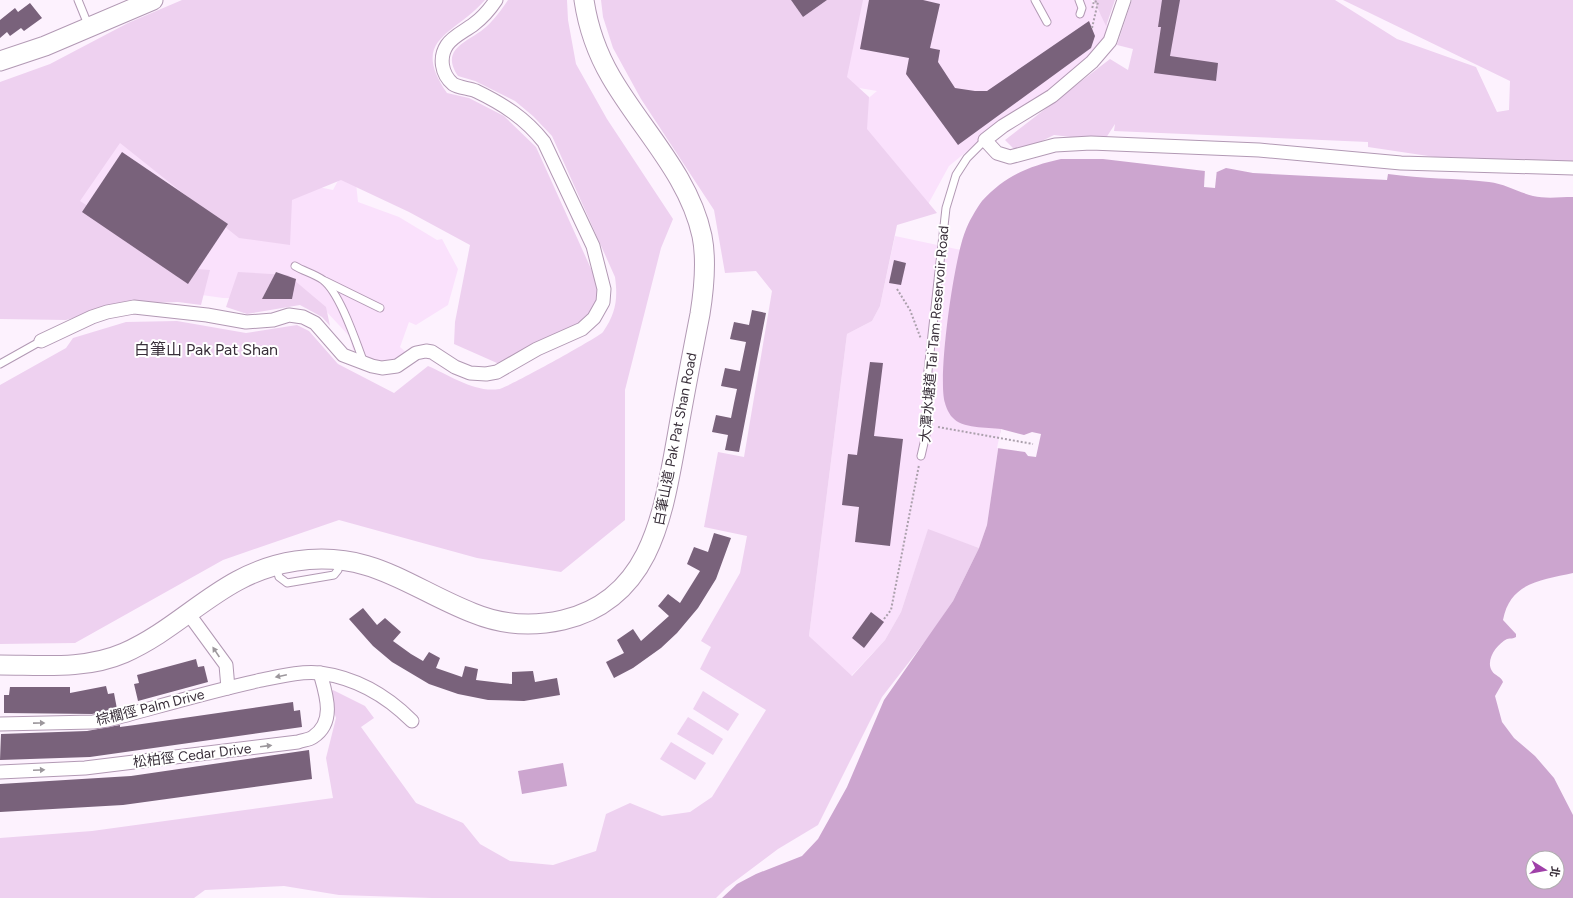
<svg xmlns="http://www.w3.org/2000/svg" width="1573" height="898" font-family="Figtree,'Noto Sans TC',sans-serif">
<rect width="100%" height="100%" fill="#fdf2fe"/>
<g fill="#fae1fc">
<polygon points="758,0 1091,0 1111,29 1084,66 999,125 949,166 926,208 847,116 877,91 824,82"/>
<polygon points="128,124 294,182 333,190 341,175 356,183 358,202 399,217 437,240 442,239 458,269 448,305 416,325 409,322 400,347 407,353 393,362 377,361 370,359 363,353 353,350 350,337 325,310 292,299 295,279 276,272 262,299 223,298 181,292 63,241 77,164"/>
<polygon points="895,236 961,250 946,336 943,376 964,424 1001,429 987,525 979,548 928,530 901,612 885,640 851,676 809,636 847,334 872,321 880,306"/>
</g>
<g fill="#eed1f0">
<path d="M 182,0 L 485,0 C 455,35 409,38 447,93 L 469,98 L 504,116 L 536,147 L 597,282 C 599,297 596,307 589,320 L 510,364 L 497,363 L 454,344 L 455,322 L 470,245 L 409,212 L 341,180 L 292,200 L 290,245 L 239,238 L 120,143 L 80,201 L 185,268 L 210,270 L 201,305 L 178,302 L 123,304 L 66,320 L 0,319 L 0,82 L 50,64 L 128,23 Z"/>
<path d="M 508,0 L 567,0 L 568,20 L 576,64 L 607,119 L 673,219 L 661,248 L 625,390 L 625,520 L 561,572 L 477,558 L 339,520 L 223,560 L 75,643 L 0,644 L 0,385 L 66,348 L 73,338 L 126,322 L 177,321 L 246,333 L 297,325 L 309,331 L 338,364 L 394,393 L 428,366 C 449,375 475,393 499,389 C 507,388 599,337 603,332 C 616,313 618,299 615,277 L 552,136 L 533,116 L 515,101 L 475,81 L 458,76 C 439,48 469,42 486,27 C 494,20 502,9 508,0 Z"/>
<polygon points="601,0 791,0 803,17 827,0 863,0 847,77 869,97 867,129 937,213 897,225 880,306 872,321 847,334 809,636 852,676 885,640 901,612 928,529 979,548 953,601 930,635 882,697 818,825 778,849 726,888 716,898 432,898 339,895 284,886 205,890 194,898 0,898 0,838 92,831 333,798 326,758 336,718 328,695 333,690 365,706 374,718 361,727 416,803 463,823 480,844 510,861 553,865 596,851 606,814 630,803 662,816 690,812 712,797 766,710 700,669 711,647 701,641 740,573 747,536 704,527 718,452 744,457 772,291 756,271 725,273 714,210 641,99 613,48 603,17"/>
<polygon points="1093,0 1115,0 1106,26 1095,3"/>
<polygon points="1132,0 1335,0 1397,39 1476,67 1497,112 1509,110 1510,81 1343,0 1573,0 1573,162 1435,157 1368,147 1368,142 1114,131 1115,124 1104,141 1054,135 1018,153 1005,140 1110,59 1128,70 1133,49 1117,45"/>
<polygon points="238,272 288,275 326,307 330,326 322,317 300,305 247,314 226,307"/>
<polygon points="703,691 739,714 728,731 693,709"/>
<polygon points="688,717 723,739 713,755 677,734"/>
<polygon points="671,742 706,763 695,780 660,759"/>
</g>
<g fill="#cca5cf" fill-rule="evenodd">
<path d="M 1061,159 L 1103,159 L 1205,171 L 1217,172 L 1226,168 L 1253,173 L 1387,180 L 1388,174 C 1422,179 1456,178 1489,182 C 1505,184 1518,192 1533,196 C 1546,199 1560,197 1573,197 L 1573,573 C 1542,580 1510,582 1503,620 L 1516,634 L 1516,637 C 1513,639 1511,638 1507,639 C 1497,644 1485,660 1492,671 C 1495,676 1501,676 1503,682 L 1495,696 L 1502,722 L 1514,738 L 1535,756 L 1554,778 L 1573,815 L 1573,898 L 722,898 L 737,884 L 756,874 L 802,856 L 818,839 L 847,787 L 884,700 L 953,601 L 979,548 L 987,525 L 1001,429 C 987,427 962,429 952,417 C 949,414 946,407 945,403 C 937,378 954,259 965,232 C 968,223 976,209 982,201 C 1005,176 1029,166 1061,159 ZM 1533,858 L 1557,858 L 1557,882 L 1533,882 Z"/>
<polygon points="563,763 567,786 522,794 518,771"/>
</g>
<g fill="#fdf2fe">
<polygon points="1205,169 1217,169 1215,188 1204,187"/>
<polygon points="1001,429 1024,435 1032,432 1041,434 1036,457 1028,456 1025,452 997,448"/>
</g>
<g fill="#79627b">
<polygon points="791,0 827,0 803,17"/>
<polygon points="869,0 923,0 940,4 930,48 940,50 938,62 955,88 975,91 987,91 1089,21 1095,36 1091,48 958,145 906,74 909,58 860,49"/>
<polygon points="1162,0 1180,0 1170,56 1218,63 1216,81 1154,73 1161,27 1158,27"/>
<polygon points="30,3 42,18 24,31 21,28 10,36 7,32 0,38 0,20 15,8 18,12"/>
<polygon points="122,152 228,224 188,284 82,212"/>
<polygon points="894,260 906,263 901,285 889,283"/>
<polygon points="276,272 296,279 292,299 262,299"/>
<polygon points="752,310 766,313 739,452 725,450 728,435 712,432 716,415 731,418 734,403 737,389 721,386 725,368 740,371 746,342 730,339 734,322 749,325"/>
<polygon points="870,362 883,363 874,436 903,439 890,546 855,542 859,507 842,505 848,454 857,455"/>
<polygon points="714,533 731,538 716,579 698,608 677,633 661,648 633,668 614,678 606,662 624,653 617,640 633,629 641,641 669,616 658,606 668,594 680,603 700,571 687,564 694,547 708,552"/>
<polygon points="363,608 377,625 385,618 401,632 393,641 411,654 423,661 429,652 440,658 436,668 462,677 465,666 478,669 476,680 501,683 512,684 512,672 533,671 535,682 557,678 560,695 524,701 488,700 458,694 429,684 392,662 373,646 349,619"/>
<polygon points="871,612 884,622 864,648 852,638"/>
<polygon points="196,659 198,667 204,666 208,682 138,701 134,684 139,683 137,675"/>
<polygon points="106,686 108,694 114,693 117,709 92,714 4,713 4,695 9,695 10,687 70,687 70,693"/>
<polygon points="293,702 294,711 300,710 302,727 90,757 0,760 1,734 87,731 120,725 120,727 135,725"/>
<polygon points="309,750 312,779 123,805 0,812 0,784 131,776"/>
</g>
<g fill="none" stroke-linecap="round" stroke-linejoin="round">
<defs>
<g id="lane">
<polyline points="78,0 89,27"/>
<polyline points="1035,0 1047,22"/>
<polyline points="1079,0 1082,8 1080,14"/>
<path d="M 295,266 C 303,271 315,274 323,280 C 340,293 356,342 364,363"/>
<polyline points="325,281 380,308"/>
<polyline points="0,364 41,341"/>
<polyline points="921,456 928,426 928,371 946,208 956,175 967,158 985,140"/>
<polyline points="276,566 279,577 287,583 334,575 338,570 340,560"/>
</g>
<g id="street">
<polyline points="1124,0 1110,41 1092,62 1052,96 1003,126 985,140 997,153 1010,157 1055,145 1091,143 1259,150 1401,163 1573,168"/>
<path d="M 41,341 L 92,317 L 107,312 L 134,307 L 207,315 L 246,322 L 273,320 L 289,315 L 303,317 L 315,323 L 343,355 L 372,366 L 382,368 L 397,366 L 416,353 L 426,351 L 432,352 L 455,367 L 470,373 L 486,374 L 497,372 L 537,349 L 582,329 L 594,318 L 603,302 L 604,289 L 593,246 L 544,142 C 525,118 503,104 476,91 C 469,88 459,88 453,84 C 441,74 439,57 447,45 C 453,36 465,31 474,24 C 482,18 490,9 496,0"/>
<polyline points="188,613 226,665 228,688"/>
<path d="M 0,724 L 93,722 L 108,720 C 157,707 207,692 257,681 C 278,677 299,671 320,673 C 357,678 386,695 412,721"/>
<path d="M 0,772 L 85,768 L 298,742 C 303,740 309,740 313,737 C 336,722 326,694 320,673"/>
</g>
<g id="secondary">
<polyline points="0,61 45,46 153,0"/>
<path d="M 0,665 C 41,665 85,670 124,653 C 187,625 222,572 296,561 C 372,550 409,588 473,613 C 502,625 532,627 563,620 C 652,599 663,513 677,437 C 684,396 692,355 700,314 C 704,289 707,261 702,236 C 689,175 641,129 611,77 C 597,53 588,27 584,0"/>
</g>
</defs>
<use href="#lane" stroke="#b299b4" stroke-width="9"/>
<use href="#street" stroke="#b299b4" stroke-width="15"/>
<use href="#secondary" stroke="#b299b4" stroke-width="21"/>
<g stroke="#aba0ac" stroke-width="2" stroke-dasharray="2 2" stroke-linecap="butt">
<polyline points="1092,28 1098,2 1094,1 1092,9"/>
<polyline points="897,289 910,310 921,339"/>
<polyline points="938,427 1033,444"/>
<polyline points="884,619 891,610 919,465"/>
</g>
<use href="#lane" stroke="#fff" stroke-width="7"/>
<use href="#street" stroke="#fff" stroke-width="13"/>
<use href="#secondary" stroke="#fff" stroke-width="19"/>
</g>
<defs><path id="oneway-solid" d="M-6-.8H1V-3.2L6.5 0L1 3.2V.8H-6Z"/></defs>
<g fill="#9c979c">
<use href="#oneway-solid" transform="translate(216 652) rotate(-124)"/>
<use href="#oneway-solid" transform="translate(281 676) rotate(168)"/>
<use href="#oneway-solid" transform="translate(39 723) rotate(-1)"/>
<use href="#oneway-solid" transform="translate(266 746) rotate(-7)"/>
<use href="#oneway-solid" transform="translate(39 770) rotate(-3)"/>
</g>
<g text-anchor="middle" stroke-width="4" stroke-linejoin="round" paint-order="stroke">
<g font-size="14" fill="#392f3a" stroke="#fff">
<text transform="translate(934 334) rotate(-85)" y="5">大潭水塘道 Tai Tam Reservoir Road</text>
<text transform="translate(675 439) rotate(-79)" y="5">白筆山道 Pak Pat Shan Road</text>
<text transform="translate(150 707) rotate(-14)" y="5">棕櫚徑 Palm Drive</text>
<text transform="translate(192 755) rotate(-7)" y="5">松柏徑 Cedar Drive</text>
</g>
<g font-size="16" fill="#392f3a" stroke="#fff">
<text x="206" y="355">白筆山 Pak Pat Shan</text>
</g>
</g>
<g transform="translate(1545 870) rotate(101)"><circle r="19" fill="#ffffff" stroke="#b0acb0"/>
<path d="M0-3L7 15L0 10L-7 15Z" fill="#9f40a8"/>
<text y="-6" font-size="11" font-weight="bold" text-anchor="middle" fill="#392f3a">北</text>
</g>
</svg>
